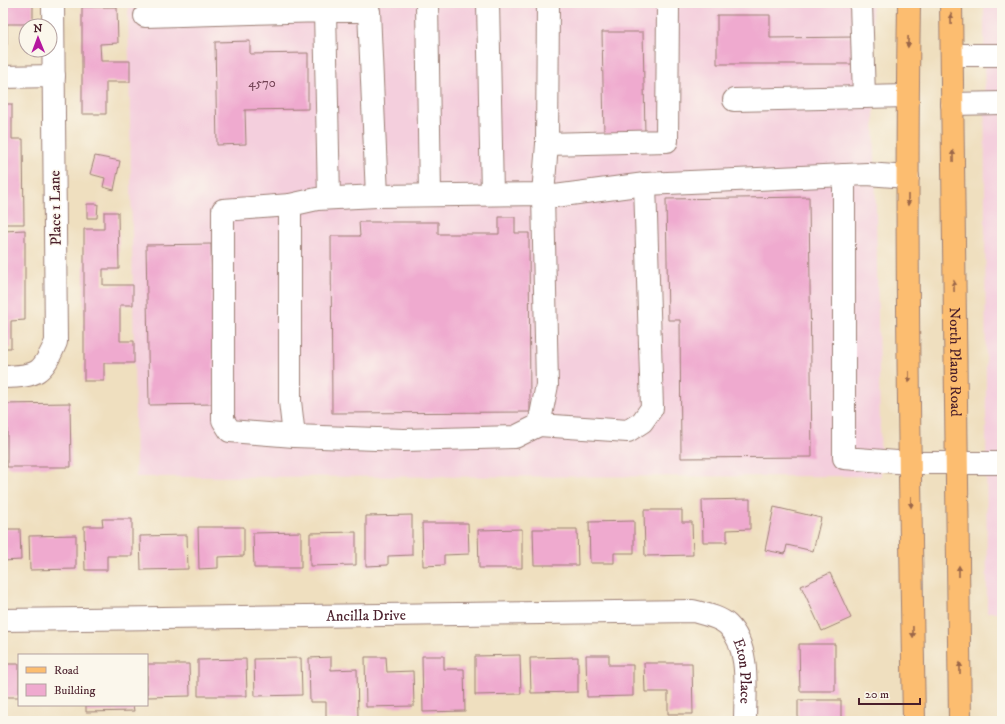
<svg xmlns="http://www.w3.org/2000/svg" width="1005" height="724" font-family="'IM FELL DW Pica',serif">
<rect width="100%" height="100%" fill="#fbf7ec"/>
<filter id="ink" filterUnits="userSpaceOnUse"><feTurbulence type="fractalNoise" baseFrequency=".025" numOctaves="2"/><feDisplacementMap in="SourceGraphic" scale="8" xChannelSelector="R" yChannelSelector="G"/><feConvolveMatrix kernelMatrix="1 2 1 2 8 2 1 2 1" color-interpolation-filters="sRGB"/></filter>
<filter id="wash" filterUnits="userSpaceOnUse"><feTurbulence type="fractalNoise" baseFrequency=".012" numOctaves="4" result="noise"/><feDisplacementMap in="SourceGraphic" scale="16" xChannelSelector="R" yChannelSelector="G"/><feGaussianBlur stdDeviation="0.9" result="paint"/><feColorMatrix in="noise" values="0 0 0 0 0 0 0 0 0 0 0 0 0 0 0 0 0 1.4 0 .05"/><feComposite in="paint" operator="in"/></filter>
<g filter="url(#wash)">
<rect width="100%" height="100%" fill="#efdfbf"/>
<g fill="#f4cfdd">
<polygon points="128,3 872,3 881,476 136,477"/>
<polygon points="984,3 1002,3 1002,612 987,612"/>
</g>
<g id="blocks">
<g fill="#efaacf">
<polygon points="3,3 33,3 33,24 7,24 7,45 3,46"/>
<polygon points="82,7 117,7 118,43 100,44 101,61 130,61 130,82 106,82 106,114 82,114"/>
<polygon points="717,15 770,15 770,38 856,37 856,64 717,64"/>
<polygon points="602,32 643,32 645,134 604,134"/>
<polygon points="250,41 250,54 308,53 308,109 245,110 246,144 217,145 215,42"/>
<polygon points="3,104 12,104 12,139 23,139 24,224 3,224"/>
<polygon points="95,156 120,161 114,190 103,187 105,178 90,174"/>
<polygon points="809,197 812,457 681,458 680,320 668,320 666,199"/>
<polygon points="87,204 98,204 97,218 87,218"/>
<polygon points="104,212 118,212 119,269 103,269 103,285 133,285 133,305 120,305 120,341 134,341 134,363 104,363 104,381 84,381 84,229 104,229"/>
<polygon points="499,217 515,217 515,233 529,233 530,412 332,413 331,236 360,236 359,222 438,222 438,234 499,234"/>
<polygon points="25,230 25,320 11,321 11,348 3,348 3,231"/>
<polygon points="211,244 214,404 149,405 146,245"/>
<polygon points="70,403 71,467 7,467 7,427 3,427 3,404"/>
<polygon points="750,499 750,529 727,530 727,542 703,542 702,500"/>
<polygon points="774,507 821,518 813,551 787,545 785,554 765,550"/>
<polygon points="644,510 682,510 682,522 692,522 693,555 645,556"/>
<polygon points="412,515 412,555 388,556 388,565 366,566 366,516"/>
<polygon points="102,519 132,519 132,556 107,556 107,570 85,570 84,526 103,526"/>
<polygon points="634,521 634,553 614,553 614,563 590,563 589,522"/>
<polygon points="422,523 468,523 469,554 444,555 444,565 423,566"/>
<polygon points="198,527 244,527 244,556 218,557 218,568 199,569"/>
<polygon points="3,529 20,529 21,560 3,561"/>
<polygon points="522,529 522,568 479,568 478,530"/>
<polygon points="533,529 577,529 578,565 534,565"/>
<polygon points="301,532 301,568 254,568 253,533"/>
<polygon points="356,532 356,565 310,566 310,533"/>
<polygon points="76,535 76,569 30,570 29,536"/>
<polygon points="187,535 188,569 141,570 140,536"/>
<polygon points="830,573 851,618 822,631 801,586"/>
<polygon points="799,644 835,644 835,691 800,691"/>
<polygon points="520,655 521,694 475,695 475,656"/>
<polygon points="586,655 609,655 609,665 633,665 633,696 587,697"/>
<polygon points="422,656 444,656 444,669 464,669 465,711 423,712"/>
<polygon points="331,657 331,670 357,669 358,719 326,719 326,702 310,702 309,658"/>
<polygon points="365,657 386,657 387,672 413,671 414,706 366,707"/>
<polygon points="578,657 578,692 531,693 530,658"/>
<polygon points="301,658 302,695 255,696 254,659"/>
<polygon points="246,659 247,696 198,696 198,660"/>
<polygon points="644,663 692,663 693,714 668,714 668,692 645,692"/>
<rect x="3" y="664" width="16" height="33"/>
<polygon points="147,664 189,664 190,696 147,697"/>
<polygon points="798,700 841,700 841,719 849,719 849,721 798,721"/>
<polygon points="86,705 133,705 134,711 86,712"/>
</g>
</g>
</g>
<g filter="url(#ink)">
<use href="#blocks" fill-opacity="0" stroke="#9c7f75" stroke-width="1"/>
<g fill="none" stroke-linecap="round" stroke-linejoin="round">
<defs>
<g id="minor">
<polyline points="427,3 430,194"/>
<polyline points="488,3 492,194"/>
<polyline points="548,3 547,144 543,194 547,385 539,425 515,437 404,440 294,436 290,401 290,205 317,199 377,196 543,194 555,196 645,184 867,174 908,177"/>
<polyline points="861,3 864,97"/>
<polyline points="325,11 369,11 377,196"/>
<polyline points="145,16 325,11 329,198"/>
<polyline points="952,55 1002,55"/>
<polyline points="3,77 54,76"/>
<polyline points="734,100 907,96"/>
<polyline points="952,104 1002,103"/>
<polyline points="547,144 667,141 668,3"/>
<polyline points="844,175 844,458 910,463 1002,463"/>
<polyline points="290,205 223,210 223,420 230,431 294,436"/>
<path d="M 3,377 C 38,376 42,374 56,342 L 53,3"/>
<polyline points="539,425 628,431 642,422 652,408 645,184"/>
<path id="s1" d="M 3,620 L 693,611 C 704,614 720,617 728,625 C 751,648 745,691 745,721"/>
</g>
<g id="major">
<path d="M 909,3 C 905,242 910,482 914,721"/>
<path id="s2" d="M 951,3 L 960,721"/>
</g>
</defs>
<use href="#minor" stroke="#9c7f75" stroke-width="24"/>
<use href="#major" stroke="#9c7f75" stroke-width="24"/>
<use href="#minor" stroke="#fff" stroke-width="22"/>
<use href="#major" stroke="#fcbd6f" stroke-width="22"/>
</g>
<defs><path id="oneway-solid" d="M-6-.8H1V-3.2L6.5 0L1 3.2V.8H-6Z"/></defs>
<g fill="#9a664a">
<use href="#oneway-solid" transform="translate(951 19) rotate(-91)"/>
<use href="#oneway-solid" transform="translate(908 42) rotate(91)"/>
<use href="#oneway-solid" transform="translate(953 156) rotate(-91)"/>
<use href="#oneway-solid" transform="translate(908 200) rotate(90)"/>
<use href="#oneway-solid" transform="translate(954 286) rotate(-91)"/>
<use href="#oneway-solid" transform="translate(909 377) rotate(90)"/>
<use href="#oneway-solid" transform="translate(911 502) rotate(89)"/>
<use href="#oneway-solid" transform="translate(959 571) rotate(-90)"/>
<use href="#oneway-solid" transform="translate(913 632) rotate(89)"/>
<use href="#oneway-solid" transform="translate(960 668) rotate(-90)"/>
</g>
</g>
<g text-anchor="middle" stroke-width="3" stroke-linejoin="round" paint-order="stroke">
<g font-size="13" fill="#734254">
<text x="262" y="87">4570</text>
</g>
<g font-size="15" fill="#4a1f2b" stroke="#fbf7ec">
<text transform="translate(55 208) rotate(-91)" y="5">Place 1 Lane</text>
<text dy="5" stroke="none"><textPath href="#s2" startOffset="359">North Plano Road</textPath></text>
<text dy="5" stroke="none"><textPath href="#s1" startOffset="363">Ancilla Drive</textPath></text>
<text dy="5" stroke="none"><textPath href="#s1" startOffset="778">Eton Place</textPath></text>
</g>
</g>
<rect width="1005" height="724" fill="none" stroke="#fbf7ec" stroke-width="16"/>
<rect x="18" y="654" width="130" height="52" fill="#fbf7ec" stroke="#b4a19f"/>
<rect x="26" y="667" width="20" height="6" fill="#fcbd6f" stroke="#b4a19f"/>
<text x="54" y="674" font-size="12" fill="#4a1f2b">Road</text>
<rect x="26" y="684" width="20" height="12" fill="#efaacf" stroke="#b4a19f"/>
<text x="54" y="694" font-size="12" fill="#4a1f2b">Building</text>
<g transform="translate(38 38) rotate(359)"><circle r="19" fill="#fbf7ec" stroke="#b4a19f"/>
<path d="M0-3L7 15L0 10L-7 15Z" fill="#b5179e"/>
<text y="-6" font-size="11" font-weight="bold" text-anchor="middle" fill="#4a1f2b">N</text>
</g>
<path d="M859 698v6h61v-6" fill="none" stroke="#4a1f2b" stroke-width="2"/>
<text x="865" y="698" font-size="12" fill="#4a1f2b" stroke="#fbf7ec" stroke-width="3" paint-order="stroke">20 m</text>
</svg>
